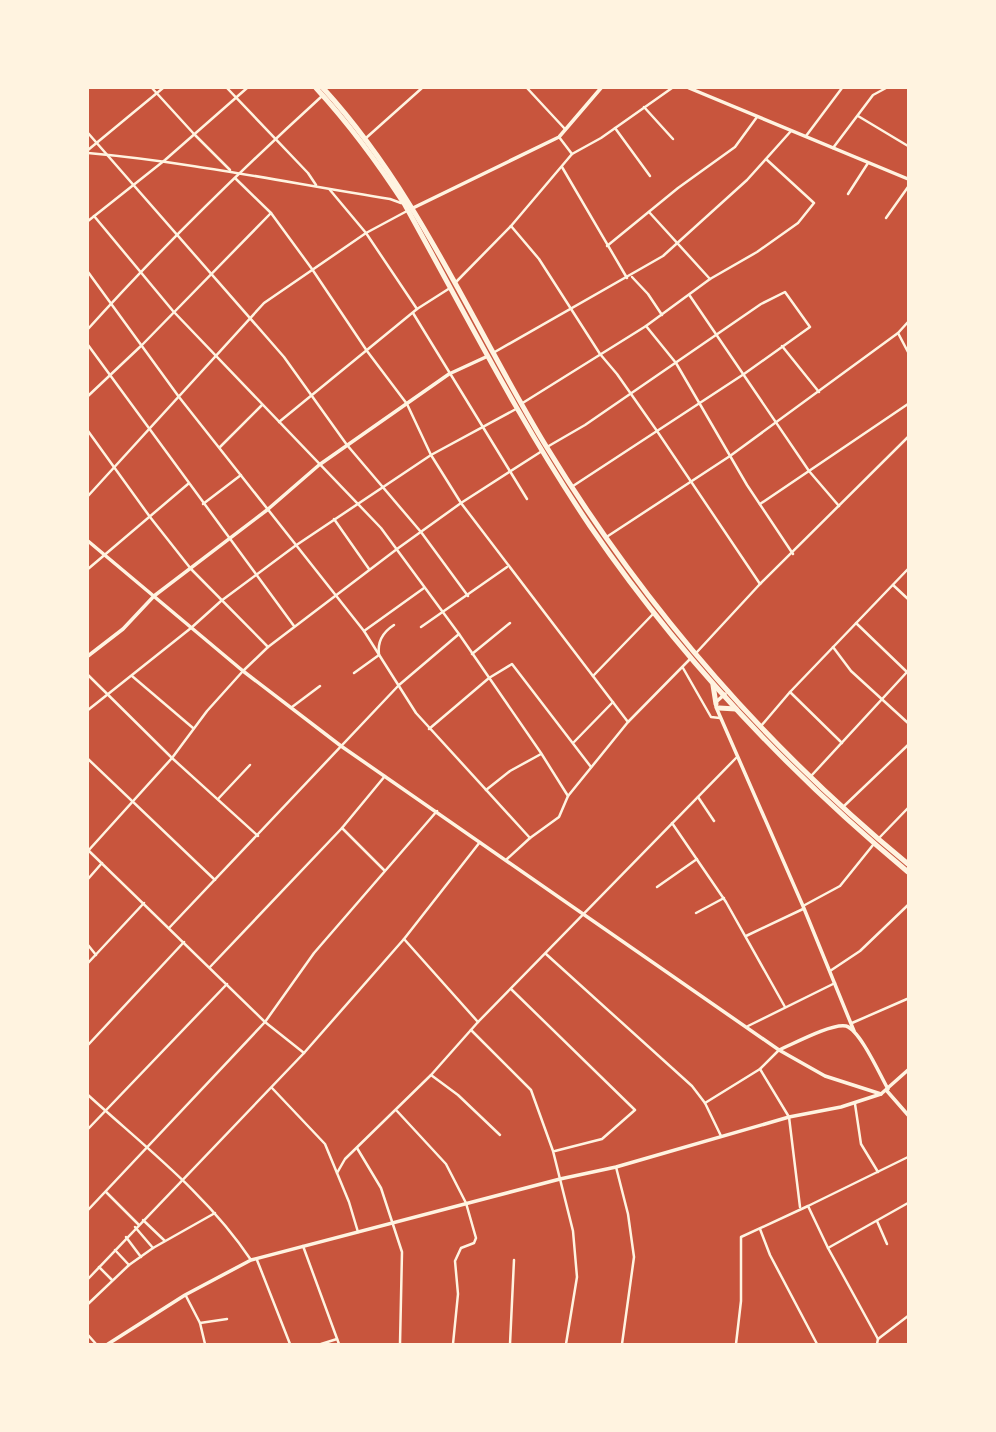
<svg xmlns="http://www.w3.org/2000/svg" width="996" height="1432" font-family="'Archivo Narrow',sans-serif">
<rect width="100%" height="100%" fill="#c8553d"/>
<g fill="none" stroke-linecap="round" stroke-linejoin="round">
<g stroke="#fff3e0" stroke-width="2.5">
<polyline points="152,88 194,134 230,170"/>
<polyline points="227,88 308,173 316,185"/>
<polyline points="527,88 565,129"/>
<polyline points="644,107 673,139"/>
<polyline points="858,116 908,146"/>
<polyline points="615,128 650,176"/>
<polyline points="88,133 284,357 347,445 421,532 468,596"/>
<polyline points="806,136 842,88"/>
<polyline points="559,137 572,154"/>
<polyline points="366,138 422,88"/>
<polyline points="833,148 873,95 886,88"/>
<polyline points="88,150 163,88"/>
<path d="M 88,153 C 190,162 289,183 390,199 L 401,203"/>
<polyline points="562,167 627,278"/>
<polyline points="235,178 271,213 312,269 367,351 407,404 431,455 461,503 628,722"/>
<polyline points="330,190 366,233 417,309"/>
<polyline points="848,194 868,163"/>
<polyline points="649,212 710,279"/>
<polyline points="94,216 173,311 381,528 459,634 541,753 568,796 559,817 530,838 507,859"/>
<polyline points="886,218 908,187"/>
<polyline points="88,221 165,160 247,88"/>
<polyline points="511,226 539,259 600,354 617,374 657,431 760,584"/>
<polyline points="607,246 678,188 735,147 757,117"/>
<polyline points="88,272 179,397 364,631 416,713 530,838"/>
<polyline points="632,277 648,294 662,315"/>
<polyline points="455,283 511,226 572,154 601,138 672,88"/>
<polyline points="690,296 809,471 839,506"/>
<polyline points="413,313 527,499"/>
<polyline points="646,326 676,363 747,485 793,554"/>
<path d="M 88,329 C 161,248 240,171 321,97"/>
<polyline points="898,333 908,352"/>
<polyline points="88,345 294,626"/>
<polyline points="782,346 819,392"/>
<polyline points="493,353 663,256 747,180 791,131"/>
<polyline points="88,396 142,345 271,213"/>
<polyline points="521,404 646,326 710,279 757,252 798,223 814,203 766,159"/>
<polyline points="279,422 417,309 450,288"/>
<polyline points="88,431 150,517 191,569 268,647"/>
<polyline points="220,447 262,405"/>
<polyline points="547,447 585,425 761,304 785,292 810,327 744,374 573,486"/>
<polyline points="88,496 264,303 366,233 407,211"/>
<polyline points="203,504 241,475"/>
<polyline points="760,504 908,404"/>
<polyline points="334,519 369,569"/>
<polyline points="608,536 730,456 898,333 908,322"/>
<polyline points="88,569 188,484"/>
<polyline points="893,585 908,599"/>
<polyline points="856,623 908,673"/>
<polyline points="421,627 507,567"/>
<polyline points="364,631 424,588"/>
<polyline points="833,647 851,671 908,723"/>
<polyline points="697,652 760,584 908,437"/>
<polyline points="472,654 510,623"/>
<polyline points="683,668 711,717 720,718"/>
<path d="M 354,673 L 379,655 C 377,641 383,632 394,625"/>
<polyline points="88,675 172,758 258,836"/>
<polyline points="132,676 193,728"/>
<polyline points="593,676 654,613"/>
<polyline points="790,692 842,743"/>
<polyline points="292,707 320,686"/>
<polyline points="88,710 191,628 221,601 295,546 431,455 516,409"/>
<polyline points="761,726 790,692 908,569"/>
<polyline points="429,729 489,678 512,664 591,767"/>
<polyline points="574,742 613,702"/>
<polyline points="88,759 215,880"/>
<polyline points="812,775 907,672"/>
<polyline points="486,790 510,771 541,754"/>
<polyline points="568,796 628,722 691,658"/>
<polyline points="698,797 714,821"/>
<polyline points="218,799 250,765"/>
<polyline points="843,807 908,745"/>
<polyline points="672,823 726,902 785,1007"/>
<polyline points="342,828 384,870"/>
<polyline points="880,837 908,808"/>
<polyline points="88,850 265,1022 304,1053"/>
<polyline points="88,851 172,758 207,711 243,671 268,647 397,549 461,503 542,451"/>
<polyline points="88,879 102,863"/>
<polyline points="657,887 697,859"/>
<polyline points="803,906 840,886 873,845"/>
<polyline points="696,913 724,898"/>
<polyline points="169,928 399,685 459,634"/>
<polyline points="746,936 803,909"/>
<polyline points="404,939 478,1022"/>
<polyline points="88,945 96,955"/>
<polyline points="546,954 692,1086 705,1103 721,1136"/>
<polyline points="88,963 144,903"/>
<polyline points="210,967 342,828 385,776"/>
<polyline points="830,971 860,951 908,905"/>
<polyline points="511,989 635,1110 602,1139 555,1151"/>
<polyline points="852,1023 907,999"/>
<polyline points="748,1026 835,983"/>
<polyline points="471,1030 531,1090 553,1151 573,1231 577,1277 566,1344"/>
<polyline points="88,1045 184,942"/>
<polyline points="760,1069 789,1117 800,1207"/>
<polyline points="431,1075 458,1095 500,1135"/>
<polyline points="272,1088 325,1144 349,1202 358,1232"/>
<path d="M 88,1095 C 145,1147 208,1195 251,1260"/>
<polyline points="705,1103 760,1069 779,1050"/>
<polyline points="855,1104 861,1144 878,1172"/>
<polyline points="397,1111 446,1164 466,1203 476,1238 474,1243 461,1248 455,1261 458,1294 453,1344"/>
<polyline points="88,1129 227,984"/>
<polyline points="357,1148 381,1188 402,1252 400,1344"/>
<polyline points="616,1167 628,1214 634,1257 622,1344"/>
<polyline points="337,1173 345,1159 431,1075 478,1022 736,758"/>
<polyline points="106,1192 138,1224"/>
<polyline points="808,1206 908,1157"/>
<polyline points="88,1210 265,1022 314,953 437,811"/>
<polyline points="143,1220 165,1241"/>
<polyline points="877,1221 887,1244"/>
<polyline points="135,1227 153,1248"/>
<polyline points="760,1229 770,1255 817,1344"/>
<polyline points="126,1237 141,1257"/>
<polyline points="303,1246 339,1344"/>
<polyline points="828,1248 908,1203"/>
<polyline points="115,1250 129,1265"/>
<polyline points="257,1260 290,1344"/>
<polyline points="99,1267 112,1280"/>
<polyline points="88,1279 304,1053 404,939 480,842"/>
<polyline points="186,1296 200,1323 205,1344"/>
<polyline points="88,1304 129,1265 153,1248 215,1213"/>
<polyline points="200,1323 227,1319"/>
<polyline points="88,1335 96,1344"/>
<polyline points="321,1344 337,1339"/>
<polyline points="510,1344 514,1260"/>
<polyline points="736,1344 741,1301 741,1237 808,1206 828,1248 878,1339"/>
<polyline points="877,1344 878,1339 908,1316"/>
</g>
<g stroke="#fff3e0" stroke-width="3.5">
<polyline points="689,88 908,179"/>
<polyline points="413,208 559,137 601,88"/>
<polyline points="88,541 243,671 341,746 779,1050 825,1076 881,1094"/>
<polyline points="88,656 123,629 154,596 267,510 319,465 449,374 488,356"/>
<polyline points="725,694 716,702 716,707 803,906 854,1031"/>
<path d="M 779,1050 C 793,1044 832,1023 846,1026 C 860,1030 880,1075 888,1089"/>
<polyline points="887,1091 908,1115"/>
<polyline points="108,1344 185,1295 251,1260 560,1179 616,1167 789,1117 841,1107 881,1094 908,1070"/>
</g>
<g stroke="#fff3e0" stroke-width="5">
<path d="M 316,88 C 349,124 378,163 405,205 C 465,313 521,424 590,526 C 679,656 788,772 908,872"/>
<path d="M 323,88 C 419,193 473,326 546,446 C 643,605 765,746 908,864"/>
<polyline points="713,685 716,704"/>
<polyline points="719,708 736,709"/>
</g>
</g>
<rect width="996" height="1432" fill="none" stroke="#fff3e0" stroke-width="178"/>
</svg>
